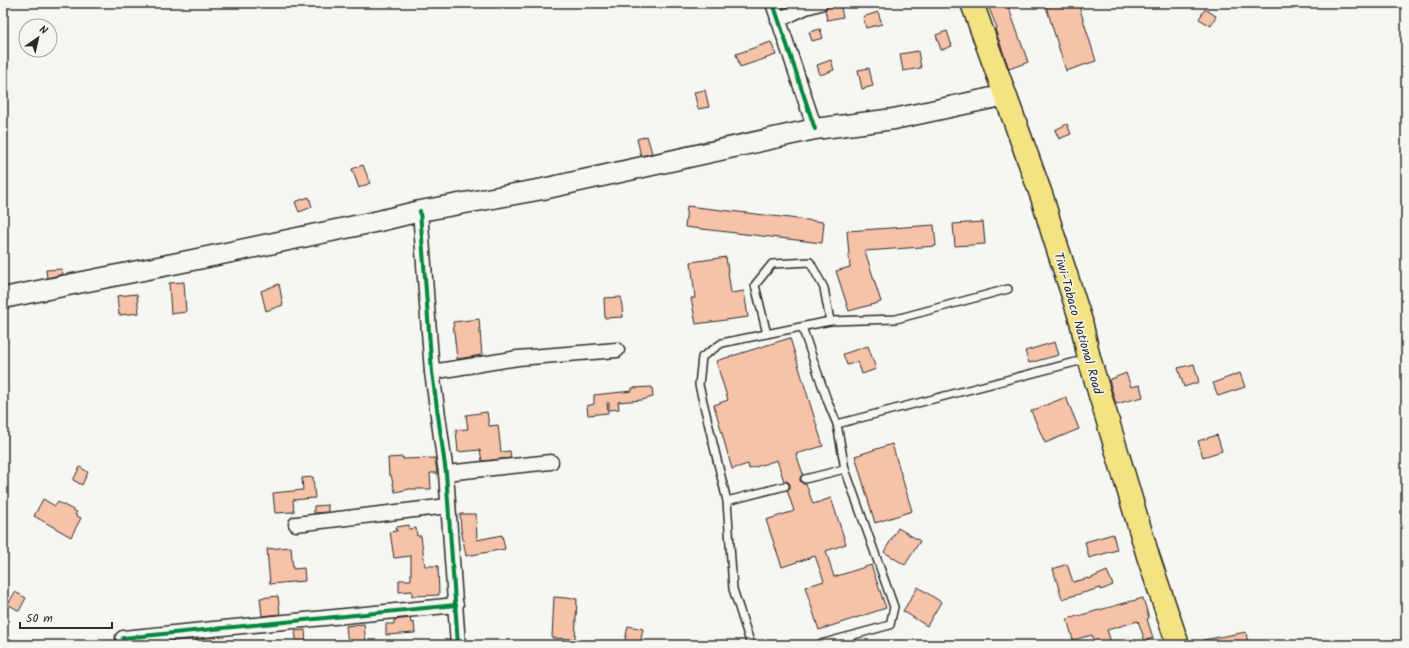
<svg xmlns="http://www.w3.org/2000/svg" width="1409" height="648" font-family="Kalam,sans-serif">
<rect width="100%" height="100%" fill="#f6f6f2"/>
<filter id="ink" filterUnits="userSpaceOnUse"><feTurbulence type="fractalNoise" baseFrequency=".025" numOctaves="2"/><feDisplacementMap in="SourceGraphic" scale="8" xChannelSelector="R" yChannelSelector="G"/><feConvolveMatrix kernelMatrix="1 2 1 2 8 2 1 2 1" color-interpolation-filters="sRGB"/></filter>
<g filter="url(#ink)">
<g fill="#f6c2a8" stroke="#2b2b2b">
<polygon points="987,3 1007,3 1028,62 1009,69 995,29 997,28"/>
<polygon points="1045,3 1078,3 1096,61 1066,71"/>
<polygon points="840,4 843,17 827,20 825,10 827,7"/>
<polygon points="1205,9 1216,16 1211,26 1199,19"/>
<polygon points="878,12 882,24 866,28 863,17"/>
<polygon points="820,29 823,38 812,41 809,32"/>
<polygon points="947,31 952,46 941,50 936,35"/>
<polygon points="771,42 776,55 740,67 736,54"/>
<polygon points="918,51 921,68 903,71 900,54"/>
<polygon points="831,60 834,70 820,75 817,65"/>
<polygon points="869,68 873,86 862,89 858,70"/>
<polygon points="705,90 709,107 698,109 694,92"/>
<polygon points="1067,124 1071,134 1059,139 1055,130"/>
<polygon points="647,136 652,153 641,156 637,139"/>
<polygon points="363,165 370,183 359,188 352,169"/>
<polygon points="309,197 312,207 299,212 295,202"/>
<polygon points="687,206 824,222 822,243 685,227"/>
<polygon points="983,222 985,244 955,246 953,224"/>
<polygon points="934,225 936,246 865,251 881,302 849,311 836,271 850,267 847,231"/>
<polygon points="726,257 731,293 744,291 748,317 696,324 691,298 695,298 691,262"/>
<polygon points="62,269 63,274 47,278 46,270"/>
<polygon points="184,282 186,312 171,314 169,283"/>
<polygon points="279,284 283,305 266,311 261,291"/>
<polygon points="137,294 139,313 119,315 117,296"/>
<polygon points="621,297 623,317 605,318 604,298"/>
<polygon points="479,319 482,355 457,359 453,322"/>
<polygon points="790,338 823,446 796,454 803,474 800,477 800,481 803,484 806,484 813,504 831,498 846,544 826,551 834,577 871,565 886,608 819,630 805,587 824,581 815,556 782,567 766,520 794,511 787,490 790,488 790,484 787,481 784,481 777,460 749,469 748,464 732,469 714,405 728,400 716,361"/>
<polygon points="1055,342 1059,355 1029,363 1025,351"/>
<polygon points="868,346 876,369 862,374 858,362 847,365 843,354"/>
<polygon points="1194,364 1199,382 1184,387 1178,368"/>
<polygon points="1126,373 1131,387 1140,385 1143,397 1116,404 1109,380"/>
<polygon points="1240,373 1245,387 1218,396 1213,383"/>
<polygon points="652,387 653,397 642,400 618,402 619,409 609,410 609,403 607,403 608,413 588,415 587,406 594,404 594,395 632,391 632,388"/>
<polygon points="1066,397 1079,429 1045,443 1031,411"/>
<polygon points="487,412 489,426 498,425 501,452 510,451 511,458 482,461 480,450 458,452 456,430 468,429 466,415"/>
<polygon points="1217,435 1222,451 1203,457 1198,441"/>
<polygon points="892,444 912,511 875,523 855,456"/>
<polygon points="403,457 403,459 435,458 437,473 430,473 431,489 410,489 395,492 391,475 389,475 388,458"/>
<polygon points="80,467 88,472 82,485 73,480"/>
<polygon points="313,477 315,498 293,500 294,512 275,513 273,493 303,490 302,478"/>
<polygon points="43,499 55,506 58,502 77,512 75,515 81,518 71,537 34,516"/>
<polygon points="328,505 328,512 314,513 314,506"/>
<polygon points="460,514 476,514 477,540 502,535 505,549 466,556 461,529"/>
<polygon points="409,525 409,529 416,528 417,536 421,536 425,566 438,566 439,595 412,596 412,591 399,592 399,580 411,580 411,556 394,558 390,532 397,531 396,527"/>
<polygon points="898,528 920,541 905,565 884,552"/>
<polygon points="1113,534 1117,550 1089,558 1085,542"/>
<polygon points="291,547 293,569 304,568 305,581 270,584 267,549"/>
<polygon points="1067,564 1073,582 1089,578 1089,579 1107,571 1113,585 1101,590 1100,588 1062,599 1053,569"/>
<polygon points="918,587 941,602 927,626 903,611"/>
<polygon points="15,592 26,598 19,611 8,604"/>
<polygon points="278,596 280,614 262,616 260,598"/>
<polygon points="554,597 577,599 575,639 552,638"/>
<polygon points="1143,598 1149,618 1147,619 1153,638 1145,641 1138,621 1107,630 1112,645 1095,645 1092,635 1073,640 1067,619"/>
<polygon points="410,618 411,623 414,622 415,633 386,635 386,624 394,624 394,620"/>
<polygon points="364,624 366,645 348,645 346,626"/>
<polygon points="628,626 643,629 640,645 624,645"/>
<polygon points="305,630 306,645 297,645 295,631"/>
<polygon points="1246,632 1248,645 1203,645 1203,640"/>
<polygon points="216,637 217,645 197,645 196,639"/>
</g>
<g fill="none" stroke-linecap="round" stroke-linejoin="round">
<defs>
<g id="service">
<polyline points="802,327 827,400 837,424 1087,359"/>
<polyline points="767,334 755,285 772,264 810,262 824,288 830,321"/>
<polyline points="805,479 845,469"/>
<polyline points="727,501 785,486"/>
<polyline points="751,645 733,589 727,501 699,385 702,357 722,343 830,321 896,319 1008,289"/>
<polyline points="817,645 890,625 894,607 845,469 837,424"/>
</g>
<g id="minor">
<polyline points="773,3 815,129"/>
<polyline points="778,20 806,7 820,3"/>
<polyline points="420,211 432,372 446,473 458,645"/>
<polyline points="432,372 518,358 617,350"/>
<polyline points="446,473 551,462"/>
<polyline points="296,524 448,506"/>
<polyline points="123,638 456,605"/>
</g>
<polyline id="secondary" points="3,298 188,261 379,221 420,211 543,189 815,129 894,119 1006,95"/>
<polyline id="primary" points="972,3 1042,197 1052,231 1081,321 1089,358 1148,556 1178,645"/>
</defs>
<use href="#service" stroke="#2b2b2b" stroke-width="10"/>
<use href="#minor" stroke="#2b2b2b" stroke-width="17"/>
<use href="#secondary" stroke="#2b2b2b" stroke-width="23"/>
<use href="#primary" stroke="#2b2b2b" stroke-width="25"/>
<use href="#service" stroke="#f6f6f2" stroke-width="7"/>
<use href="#minor" stroke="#f6f6f2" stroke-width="14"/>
<use href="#secondary" stroke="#f6f6f2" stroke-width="20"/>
<use href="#primary" stroke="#f4e382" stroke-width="22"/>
<defs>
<g id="cycleway">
<polyline points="773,3 815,129"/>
<polyline points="420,211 432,372 446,473 458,645"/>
<polyline points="123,638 456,605"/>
</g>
</defs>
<use href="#cycleway" stroke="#f6f6f2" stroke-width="6"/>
<use href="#cycleway" stroke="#00873e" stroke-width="4"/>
</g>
</g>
<g text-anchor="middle" stroke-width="3" stroke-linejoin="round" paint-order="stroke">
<g font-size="13" fill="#2b2b2b" stroke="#f6f6f2">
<text transform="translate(1079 323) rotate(74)" y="5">Tiwi-Tabaco National Road</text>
</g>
</g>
<rect width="1409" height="648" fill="none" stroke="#f6f6f2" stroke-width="16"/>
<rect x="8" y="8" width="1393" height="632" fill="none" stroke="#2b2b2b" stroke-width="1.5" filter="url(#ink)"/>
<g transform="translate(38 38) rotate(34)"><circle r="19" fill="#f6f6f2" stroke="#a5a5a2"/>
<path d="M0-3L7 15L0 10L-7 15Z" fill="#2b2b2b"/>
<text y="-6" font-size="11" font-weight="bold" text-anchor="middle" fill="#2b2b2b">N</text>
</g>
<path d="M20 622v6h92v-6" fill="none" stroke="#2b2b2b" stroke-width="2"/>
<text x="26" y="622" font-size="12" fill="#2b2b2b" stroke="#f6f6f2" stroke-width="3" paint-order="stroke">50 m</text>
</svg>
